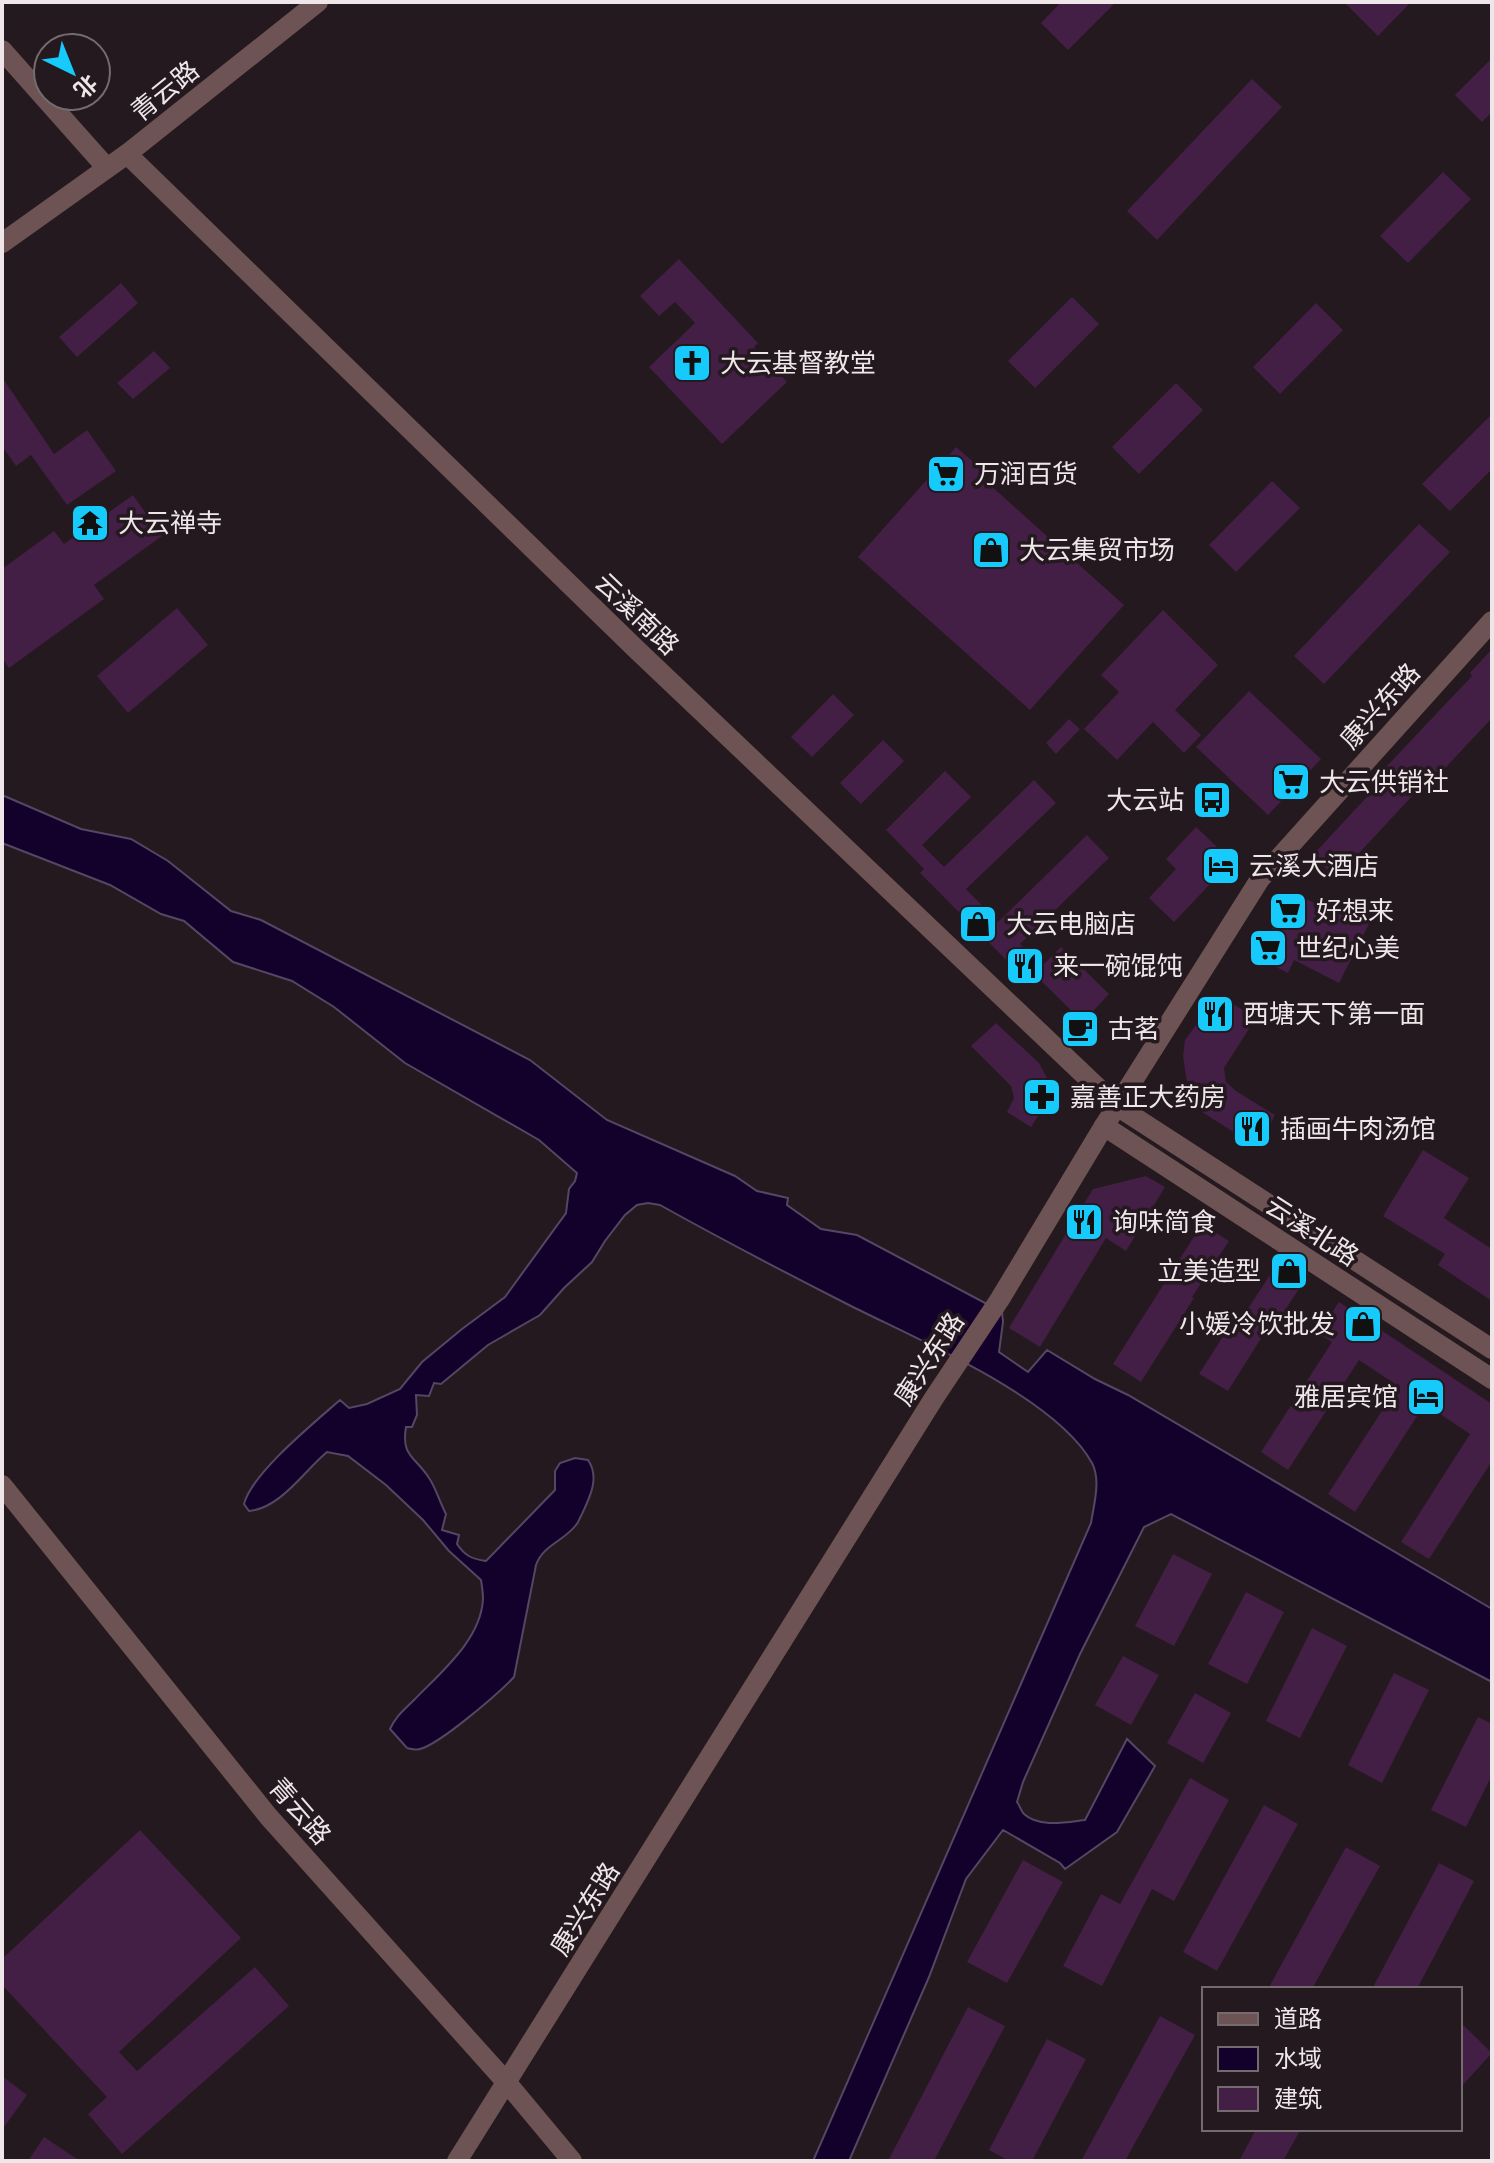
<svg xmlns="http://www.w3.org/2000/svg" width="1494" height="2163" font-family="'Noto Sans','Noto Sans SC',sans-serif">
<rect width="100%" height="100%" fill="#24191e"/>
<path fill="#14012b" stroke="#554664" stroke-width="2" d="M 2,795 L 81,829 L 131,839 L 168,861 L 231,911 L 261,920 L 530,1060 L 607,1120 L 735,1176 L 757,1191 L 788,1198 L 787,1205 L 821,1229 L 857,1235 L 1002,1312 L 1003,1322 L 999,1352 L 1028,1372 L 1047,1350 L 1095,1379 L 1128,1395 L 1492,1609 L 1492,1682 L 1171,1514 L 1144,1527 L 1080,1654 L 1023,1782 L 1017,1802 C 1020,1806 1021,1811 1024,1814 C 1039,1828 1067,1822 1085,1820 L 1127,1739 L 1155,1766 L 1117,1832 L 1065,1869 L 1060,1863 L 1003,1830 L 966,1879 L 929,1977 L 849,2161 L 813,2161 L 1091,1523 C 1094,1504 1101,1480 1092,1463 C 1056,1397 916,1339 849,1305 C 786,1273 723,1240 660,1205 L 648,1203 L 637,1205 L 625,1215 L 605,1241 L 592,1262 L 564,1288 L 540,1315 L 488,1345 L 441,1384 L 434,1383 L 429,1396 L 416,1395 L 417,1415 L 412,1427 L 406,1427 C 401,1457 415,1456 429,1478 C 435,1486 440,1503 446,1514 L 442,1530 L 459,1535 L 457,1544 C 465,1556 472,1559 486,1561 L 555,1490 L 555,1471 L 560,1463 L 575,1458 L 588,1460 C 600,1477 590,1497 582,1514 C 580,1517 579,1522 576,1525 C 564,1541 543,1545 536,1565 L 514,1677 C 499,1693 440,1744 420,1749 C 417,1750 410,1749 407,1748 L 390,1729 C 396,1716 404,1710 414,1700 C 440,1673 481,1640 483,1599 C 483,1593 482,1586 481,1580 L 449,1551 L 423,1520 L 386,1485 L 348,1456 L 327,1452 C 304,1471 281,1508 249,1511 L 244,1504 C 252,1473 315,1422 340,1400 L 349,1408 L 367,1404 L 400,1389 L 422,1362 L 462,1329 L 505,1297 L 566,1213 L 569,1189 L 575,1181 L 577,1173 L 539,1140 L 405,1063 L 334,1007 L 292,981 L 233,962 L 184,921 L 161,914 L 110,885 L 2,843 Z"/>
<g fill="#431e45">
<polygon points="1061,2 1116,2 1068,50 1041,23"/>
<polygon points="1344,2 1411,2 1378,36"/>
<polygon points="1492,58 1492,112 1482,122 1455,95"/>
<polygon points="1252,79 1282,107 1157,240 1127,211"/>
<polygon points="1443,172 1471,199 1408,263 1380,236"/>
<polygon points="679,259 758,343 754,347 787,382 722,444 649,367 695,323 675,302 659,316 640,296"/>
<polygon points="121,283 138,303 77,357 59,337"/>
<polygon points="1072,297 1099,324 1035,388 1008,361"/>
<polygon points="1316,303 1343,330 1280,394 1253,367"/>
<polygon points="154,351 170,368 133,399 117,383"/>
<polygon points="2,377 54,454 87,430 116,471 67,505 31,455 16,466 2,446"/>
<polygon points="1176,383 1203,410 1139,474 1112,447"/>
<polygon points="1492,414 1492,469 1450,511 1422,484"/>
<polygon points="956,447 983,470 979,475 1124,605 1030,710 858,557"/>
<polygon points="1272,481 1300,508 1236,572 1209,545"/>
<polygon points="133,495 162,536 94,585 104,599 9,668 2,658 2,569 54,531 64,544"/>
<polygon points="1419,524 1450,552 1324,684 1294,656"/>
<polygon points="177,608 208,645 128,713 97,676"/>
<polygon points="1163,610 1218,665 1175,710 1201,735 1184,753 1153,722 1117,760 1084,729 1119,692 1101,675"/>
<polygon points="1492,649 1492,718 1418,797 1414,794 1336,878 1312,856 1390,772 1386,767 1472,676 1470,673"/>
<polygon points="1249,691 1321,759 1268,815 1196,747"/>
<polygon points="833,694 854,715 812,757 791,737"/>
<polygon points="1069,719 1080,729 1056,754 1046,743"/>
<polygon points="883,740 904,761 861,804 840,783"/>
<polygon points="945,771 971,797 922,845 944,867 1034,780 1056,803 966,889 998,922 1087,835 1109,858 1020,944 1037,961 1022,976 920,873 924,869 886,830"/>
<polygon points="1196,827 1232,861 1174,922 1149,898 1176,869 1166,859"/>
<polygon points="1290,891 1329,910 1334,899 1372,918 1339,983 1294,960 1288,973 1258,958"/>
<polygon points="1061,947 1109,994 1083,1022 1034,974"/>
<polygon points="1218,995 1256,1018 1224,1068 1226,1082 1236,1091 1275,1115 1257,1147 1202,1112 1191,1095 1186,1077 1183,1056 1185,1040"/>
<polygon points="996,1023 1039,1063 1047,1078 1048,1096 1042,1110 1031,1127 1007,1112 1014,1098 1011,1086 971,1046"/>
<polygon points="1423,1150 1469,1178 1444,1218 1492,1249 1492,1301 1438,1265 1445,1254 1383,1216"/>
<polygon points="1146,1176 1165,1187 1126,1251 1106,1238 1040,1347 1009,1328 1093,1189"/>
<polygon points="1202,1224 1229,1241 1192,1297 1194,1298 1141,1382 1113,1364"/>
<polygon points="1274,1269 1301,1286 1274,1327 1270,1324 1228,1391 1199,1374 1234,1319 1239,1322"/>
<polygon points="1339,1302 1492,1404 1492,1461 1429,1559 1401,1542 1470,1434 1425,1404 1355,1512 1328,1494 1398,1386 1359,1360 1288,1470 1261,1452 1332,1342 1318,1333"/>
<polygon points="1173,1554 1212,1574 1174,1646 1135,1626"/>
<polygon points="1246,1592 1284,1612 1247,1684 1208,1664"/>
<polygon points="1312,1628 1347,1646 1300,1738 1266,1721"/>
<polygon points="1123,1656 1159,1675 1131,1725 1095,1705"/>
<polygon points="1394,1673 1429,1690 1382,1783 1348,1765"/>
<polygon points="1195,1693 1231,1713 1203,1763 1167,1743"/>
<polygon points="1478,1717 1492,1724 1492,1775 1466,1827 1431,1810"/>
<polygon points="1190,1778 1229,1800 1174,1901 1152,1889 1102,1986 1063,1966 1101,1894 1120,1904"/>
<polygon points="1264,1805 1298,1824 1217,1971 1183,1952"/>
<polygon points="140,1830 241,1938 119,2052 137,2071 255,1967 289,2006 122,2154 88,2114 107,2097 2,1985 2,1959"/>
<polygon points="1346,1847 1380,1866 1312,1989 1268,1989"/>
<polygon points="1023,1860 1063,1882 1007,1983 967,1962"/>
<polygon points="1439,1863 1474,1881 1417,1989 1372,1989"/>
<polygon points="968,2007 1005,2026 934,2161 888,2161"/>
<polygon points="1160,2016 1195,2035 1125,2161 1081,2161"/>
<polygon points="1460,2022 1492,2053 1460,2088"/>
<polygon points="1047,2039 1086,2059 1032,2161 1009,2161 989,2150"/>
<polygon points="2,2076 27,2095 2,2130"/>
<polygon points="1256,2129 1301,2129 1283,2161 1239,2161"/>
<polygon points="44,2137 80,2161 28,2161"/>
</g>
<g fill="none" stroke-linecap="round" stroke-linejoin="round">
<g stroke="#6e5354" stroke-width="20">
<polyline points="2,50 107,168"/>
<polyline points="127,154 636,649 1117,1106 1260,879 1492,621"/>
<polyline points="2,243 127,154 318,2"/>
<polyline points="2,1485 268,1816 507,2083 572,2161"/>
<polyline points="457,2161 934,1398 1000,1299 1104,1126"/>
</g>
<polyline stroke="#6e5354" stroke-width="20" points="1492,1349 1117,1106 1104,1126 1492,1379"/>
</g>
<defs>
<symbol id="church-square" viewBox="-11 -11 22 22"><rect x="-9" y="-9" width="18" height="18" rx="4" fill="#16cafb" stroke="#24191e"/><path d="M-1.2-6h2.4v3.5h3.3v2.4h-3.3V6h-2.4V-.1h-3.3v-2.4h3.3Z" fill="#111"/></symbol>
<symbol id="supermarket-square" viewBox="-11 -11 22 22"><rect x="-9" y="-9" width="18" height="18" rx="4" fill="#16cafb" stroke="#24191e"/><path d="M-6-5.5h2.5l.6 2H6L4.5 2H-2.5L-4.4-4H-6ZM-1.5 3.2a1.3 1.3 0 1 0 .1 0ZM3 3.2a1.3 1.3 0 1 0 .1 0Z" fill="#111"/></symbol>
<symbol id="temple-square" viewBox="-11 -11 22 22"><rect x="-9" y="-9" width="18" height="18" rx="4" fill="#16cafb" stroke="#24191e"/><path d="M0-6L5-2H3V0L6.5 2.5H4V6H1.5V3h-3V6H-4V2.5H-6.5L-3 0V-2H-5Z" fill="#111"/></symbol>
<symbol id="shop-square" viewBox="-11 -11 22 22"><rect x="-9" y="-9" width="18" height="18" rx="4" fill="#16cafb" stroke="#24191e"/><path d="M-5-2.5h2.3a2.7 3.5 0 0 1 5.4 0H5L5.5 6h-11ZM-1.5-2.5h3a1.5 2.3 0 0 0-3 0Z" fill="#111"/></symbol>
<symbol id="bus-square" viewBox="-11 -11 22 22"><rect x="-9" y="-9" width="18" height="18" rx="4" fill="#16cafb" stroke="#24191e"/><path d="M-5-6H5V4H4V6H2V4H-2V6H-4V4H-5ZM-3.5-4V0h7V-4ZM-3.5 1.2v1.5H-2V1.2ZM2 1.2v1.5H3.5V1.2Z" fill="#111"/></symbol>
<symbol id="hotel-square" viewBox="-11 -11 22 22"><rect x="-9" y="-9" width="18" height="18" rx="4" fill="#16cafb" stroke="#24191e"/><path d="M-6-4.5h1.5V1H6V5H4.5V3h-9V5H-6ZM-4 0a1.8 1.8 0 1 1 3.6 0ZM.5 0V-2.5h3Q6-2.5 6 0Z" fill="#111"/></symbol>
<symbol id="restaurant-square" viewBox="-11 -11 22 22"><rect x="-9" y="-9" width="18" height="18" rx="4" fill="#16cafb" stroke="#24191e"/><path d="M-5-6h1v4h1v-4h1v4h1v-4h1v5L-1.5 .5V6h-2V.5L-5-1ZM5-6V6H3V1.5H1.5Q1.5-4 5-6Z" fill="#111"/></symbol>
<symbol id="cafe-square" viewBox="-11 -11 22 22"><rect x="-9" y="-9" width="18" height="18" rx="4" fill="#16cafb" stroke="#24191e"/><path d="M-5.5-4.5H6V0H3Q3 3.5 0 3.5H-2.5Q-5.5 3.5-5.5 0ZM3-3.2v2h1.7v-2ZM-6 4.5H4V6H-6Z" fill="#111"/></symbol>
<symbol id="pharmacy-square" viewBox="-11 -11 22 22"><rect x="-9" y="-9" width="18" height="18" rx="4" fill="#16cafb" stroke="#24191e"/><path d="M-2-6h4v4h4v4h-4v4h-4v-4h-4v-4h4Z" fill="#111"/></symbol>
</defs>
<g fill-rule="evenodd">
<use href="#church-square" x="670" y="341" width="44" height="44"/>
<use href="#supermarket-square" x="924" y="452" width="44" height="44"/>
<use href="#temple-square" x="68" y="501" width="44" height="44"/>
<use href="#shop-square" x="969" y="528" width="44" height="44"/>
<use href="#supermarket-square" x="1269" y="760" width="44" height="44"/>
<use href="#bus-square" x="1190" y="778" width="44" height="44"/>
<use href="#hotel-square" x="1199" y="844" width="44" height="44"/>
<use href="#supermarket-square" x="1266" y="889" width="44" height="44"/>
<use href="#shop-square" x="956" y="902" width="44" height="44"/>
<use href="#supermarket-square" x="1246" y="926" width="44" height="44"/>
<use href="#restaurant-square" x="1003" y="944" width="44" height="44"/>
<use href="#restaurant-square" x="1193" y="992" width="44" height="44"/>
<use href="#cafe-square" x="1058" y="1007" width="44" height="44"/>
<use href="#pharmacy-square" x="1020" y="1075" width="44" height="44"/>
<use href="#restaurant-square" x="1230" y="1107" width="44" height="44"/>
<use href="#restaurant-square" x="1062" y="1200" width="44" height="44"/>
<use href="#shop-square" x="1267" y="1249" width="44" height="44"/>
<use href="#shop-square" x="1341" y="1302" width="44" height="44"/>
<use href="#hotel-square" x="1404" y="1375" width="44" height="44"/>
</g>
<g text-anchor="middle" stroke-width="7" stroke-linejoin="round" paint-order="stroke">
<g font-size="26" fill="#eee6e9" stroke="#24191e">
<text transform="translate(165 91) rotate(-39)" y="9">青云路</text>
<text transform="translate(637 614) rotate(44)" y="9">云溪南路</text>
<text transform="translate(1380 706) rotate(-48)" y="9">康兴东路</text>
<text transform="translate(1312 1231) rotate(33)" y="9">云溪北路</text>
<text transform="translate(929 1359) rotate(-57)" y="9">康兴东路</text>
<text transform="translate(300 1811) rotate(49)" y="9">青云路</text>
<text transform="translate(585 1909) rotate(-58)" y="9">康兴东路</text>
</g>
<g font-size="26" fill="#eee6e9" stroke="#24191e" text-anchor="start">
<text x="720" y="372">大云基督教堂</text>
<text x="974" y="483">万润百货</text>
<text x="118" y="532">大云禅寺</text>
<text x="1019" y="559">大云集贸市场</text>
<text x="1319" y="791">大云供销社</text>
<text x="1184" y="809" text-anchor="end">大云站</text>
<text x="1249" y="875">云溪大酒店</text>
<text x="1316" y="920">好想来</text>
<text x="1006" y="933">大云电脑店</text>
<text x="1296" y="957">世纪心美</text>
<text x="1053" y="975">来一碗馄饨</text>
<text x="1243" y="1023">西塘天下第一面</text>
<text x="1108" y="1038">古茗</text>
<text x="1070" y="1106">嘉善正大药房</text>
<text x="1280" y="1138">插画牛肉汤馆</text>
<text x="1112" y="1231">询味简食</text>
<text x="1261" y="1280" text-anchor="end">立美造型</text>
<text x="1335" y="1333" text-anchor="end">小媛冷饮批发</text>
<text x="1398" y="1406" text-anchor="end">雅居宾馆</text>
</g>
</g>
<rect width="1494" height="2163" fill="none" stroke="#eee6e9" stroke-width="8"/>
<rect x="1202" y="1987" width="260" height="144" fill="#24191e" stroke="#756b6f" stroke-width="2"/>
<rect x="1218" y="2013" width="40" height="12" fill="#6e5354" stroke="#756b6f" stroke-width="2"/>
<text x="1274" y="2027" font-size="24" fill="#eee6e9">道路</text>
<rect x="1218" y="2047" width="40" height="24" fill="#14012b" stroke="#756b6f" stroke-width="2"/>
<text x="1274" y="2067" font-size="24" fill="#eee6e9">水域</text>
<rect x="1218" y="2087" width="40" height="24" fill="#431e45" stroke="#756b6f" stroke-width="2"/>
<text x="1274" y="2107" font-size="24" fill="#eee6e9">建筑</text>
<g transform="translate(72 72) rotate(137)"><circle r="38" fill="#24191e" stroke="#756b6f" stroke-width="2"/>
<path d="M0-6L14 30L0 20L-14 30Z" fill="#16cafb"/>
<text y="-12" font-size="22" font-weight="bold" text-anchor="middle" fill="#eee6e9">北</text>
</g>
</svg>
